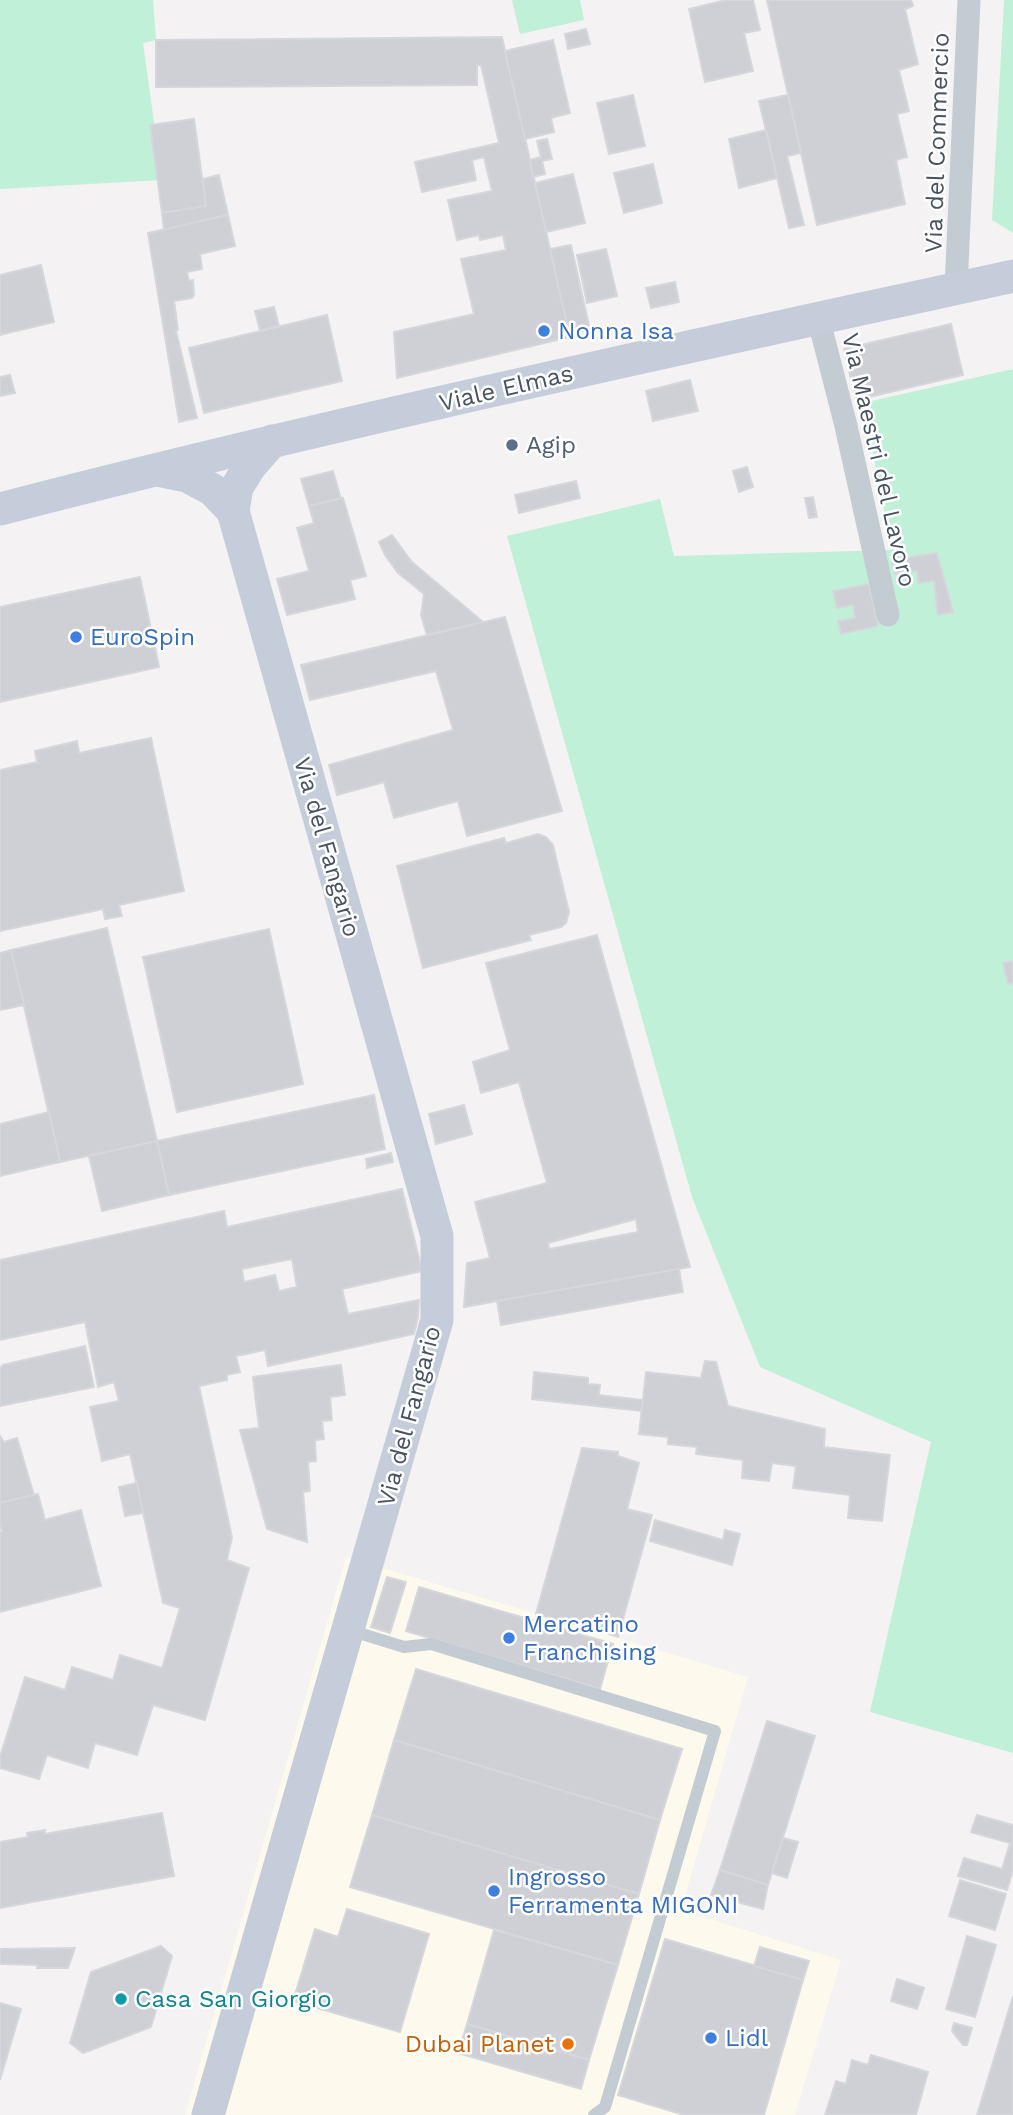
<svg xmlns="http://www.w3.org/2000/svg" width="1013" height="2115" font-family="'Work Sans',sans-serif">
<rect width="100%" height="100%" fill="#f4f2f2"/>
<polygon fill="#fdfaed" points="346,1557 748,1677 681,1910 841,1960 795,2115 185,2115"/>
<g fill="#c1f0d8">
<polygon points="0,0 153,0 156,40 143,43 162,180 0,189"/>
<polygon points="512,0 580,0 584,20 520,34"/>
<polygon points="1004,0 1013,0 1013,233 992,220"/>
<polygon points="1013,369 1013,1753 870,1712 931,1442 760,1367 692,1197 507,536 660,499 674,556 892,550 863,403"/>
</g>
<g fill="#ced0d6" stroke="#d6d7dd" stroke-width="2" fill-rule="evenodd">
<polygon points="726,0 753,0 760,30 744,33 753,71 705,82 689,9"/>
<polygon points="767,0 911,0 913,6 905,9 918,64 899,70 909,111 897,114 907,157 896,160 905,204 817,225"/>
<polygon points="586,29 590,44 568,49 565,34"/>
<polygon points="502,37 570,337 397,378 394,332 474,314 461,259 506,250 503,235 480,240 479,235 457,240 448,200 492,191 484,157 472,160 476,180 422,192 415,162 499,143 481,65 477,65 477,85 156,87 156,40"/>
<polygon points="553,40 570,113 551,118 554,132 525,139 505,51"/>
<polygon points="633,95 645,146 609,154 597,103"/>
<polygon points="788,95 801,153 787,156 804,225 789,228 759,101"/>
<polygon points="194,119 206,206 162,213 150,125"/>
<polygon points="766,130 777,178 739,188 729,139"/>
<polygon points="547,139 552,159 542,161 545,174 533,177 530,160 541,157 537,141"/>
<polygon points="653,164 662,203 624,213 614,173"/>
<polygon points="573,174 585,223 546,232 535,183"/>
<polygon points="219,175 228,215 164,230 162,213 206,206 203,179"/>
<polygon points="228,215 235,246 200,254 202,269 187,272 189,281 193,280 194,295 192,298 174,301 178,330 176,331 197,418 179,422 148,233"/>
<polygon points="571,245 590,330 569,334 550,249"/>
<polygon points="606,249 617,296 587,303 577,255"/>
<polygon points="41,265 54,322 0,335 0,275"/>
<polygon points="675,282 679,302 651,308 646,288"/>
<polygon points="274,307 279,326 260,331 255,311"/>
<polygon points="327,315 342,381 204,413 189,348"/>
<polygon points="951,324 963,375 856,400 844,349"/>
<polygon points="10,375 15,393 0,396 0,377"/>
<polygon points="690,380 698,411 653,421 646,391"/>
<polygon points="747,467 753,487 739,492 733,471"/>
<polygon points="333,471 341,499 309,506 301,479"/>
<polygon points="576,481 580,498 519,513 515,495"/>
<polygon points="813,497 817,517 809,518 805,498"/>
<polygon points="343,498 366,576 350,580 355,599 287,615 277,579 309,571 297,528 314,523 309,506"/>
<polygon points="392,535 412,562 483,622 427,635 421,615 424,594 398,573 385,555 379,542"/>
<polygon points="937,553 953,612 938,615 934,581 919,583 917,571 895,574 892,560"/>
<polygon points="140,577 159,667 0,702 0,607"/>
<polygon points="869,584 878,626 841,634 838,621 855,618 853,605 837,608 833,591"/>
<polygon points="505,617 562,811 467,836 458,801 394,818 384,782 337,795 329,765 453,730 436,671 310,700 301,665"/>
<polygon points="151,738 184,891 119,905 122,916 105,919 103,909 0,931 0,770 37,762 35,751 77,741 79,753"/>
<polygon points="538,834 546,837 553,845 569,912 566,923 561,927 529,935 531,940 423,968 397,866 504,838 506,843"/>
<polygon points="107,928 157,1141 60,1162 11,950"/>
<polygon points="269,929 303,1084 177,1112 143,957"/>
<path d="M 597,935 L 690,1267 L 464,1307 L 467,1263 L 490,1258 L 475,1202 L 547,1183 L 519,1082 L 481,1093 L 473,1062 L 510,1050 L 486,963 ZM 636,1219 L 638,1232 L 549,1249 L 548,1243 Z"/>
<polygon points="11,950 24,1005 0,1010 0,953"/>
<polygon points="1013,961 1013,983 1008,984 1003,963"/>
<polygon points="374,1095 385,1149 169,1195 157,1141"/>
<polygon points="464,1105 472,1134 436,1144 429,1114"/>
<polygon points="49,1112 60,1162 0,1176 0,1124"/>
<polygon points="157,1141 169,1195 102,1211 89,1156"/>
<polygon points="391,1153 393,1162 367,1168 366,1159"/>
<path d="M 402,1189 L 422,1271 L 342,1289 L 348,1314 L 419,1300 L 418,1317 L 414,1334 L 268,1366 L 265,1350 L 236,1356 L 240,1372 L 227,1375 L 227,1380 L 199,1386 L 232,1537 L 227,1560 L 249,1568 L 205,1720 L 153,1705 L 137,1755 L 95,1743 L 88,1768 L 47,1755 L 39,1779 L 0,1768 L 0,1757 L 25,1677 L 65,1690 L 72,1667 L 113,1680 L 120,1655 L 162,1668 L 180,1608 L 163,1603 L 130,1454 L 102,1461 L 90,1407 L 119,1401 L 114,1382 L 98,1387 L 85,1322 L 0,1340 L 0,1260 L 224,1211 L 227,1227 ZM 292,1259 L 297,1287 L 279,1291 L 275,1275 L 244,1282 L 242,1269 Z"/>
<polygon points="679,1269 683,1292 501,1325 497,1301"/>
<polygon points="85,1346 94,1387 0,1406 0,1368 3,1365"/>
<polygon points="705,1361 716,1362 728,1406 825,1429 824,1447 890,1455 882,1521 848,1518 850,1495 793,1488 796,1466 772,1463 769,1481 742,1478 743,1460 696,1454 697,1447 668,1444 668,1437 639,1434 646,1372 701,1378"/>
<polygon points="341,1365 345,1395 330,1397 332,1420 322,1421 324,1439 315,1440 316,1461 308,1462 310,1491 303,1492 307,1542 267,1529 240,1430 259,1428 253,1377"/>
<polygon points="534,1372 588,1378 588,1384 600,1385 599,1395 643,1400 641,1411 532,1399"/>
<polygon points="0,1436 4,1442 17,1438 34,1495 0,1503"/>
<polygon points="582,1448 618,1452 618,1456 639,1463 627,1509 652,1515 618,1637 573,1622 573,1624 536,1614"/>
<polygon points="137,1483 143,1513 125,1516 119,1487"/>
<polygon points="38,1494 45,1520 81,1510 101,1586 0,1612 0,1532 2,1532 0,1523 0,1503"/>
<polygon points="655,1520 723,1540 725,1530 740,1534 732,1565 650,1541"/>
<polygon points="387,1577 406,1582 390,1633 371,1627"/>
<polygon points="419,1587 613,1644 600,1689 406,1631"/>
<polygon points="416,1669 682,1749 660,1820 394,1740"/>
<polygon points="767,1721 815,1736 768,1885 720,1870"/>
<polygon points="394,1740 660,1820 639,1894 372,1815"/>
<polygon points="162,1813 174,1876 0,1908 0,1842 28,1837 27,1833 45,1830 45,1834"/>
<polygon points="372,1815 639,1894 618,1965 350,1887"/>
<polygon points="977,1815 1013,1825 1013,1870 1007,1890 958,1876 964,1858 1002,1869 1010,1843 971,1832"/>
<polygon points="783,1838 798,1842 787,1878 772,1873"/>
<polygon points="720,1870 768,1885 763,1909 711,1895"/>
<polygon points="960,1880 1006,1894 995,1930 949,1916"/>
<polygon points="347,1909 429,1934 400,2032 293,2001 315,1929 338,1937"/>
<polygon points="494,1930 618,1965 589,2060 467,2024"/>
<polygon points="967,1936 996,1945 975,2017 946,2009"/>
<polygon points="665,1939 803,1980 764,2115 684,2115 618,2095"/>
<polygon points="161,1946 172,1956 151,2027 83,2053 70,2043 91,1972"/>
<polygon points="760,1947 809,1961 803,1980 754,1966"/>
<polygon points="75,1948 68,1968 37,1968 37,1965 0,1964 0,1949"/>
<polygon points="897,1979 924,1988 917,2009 891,2001"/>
<polygon points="1013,1996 1013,2115 977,2115"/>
<polygon points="0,2003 21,2009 0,2080"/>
<polygon points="954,2023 972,2028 967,2045 963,2045 952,2031"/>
<polygon points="467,2024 589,2060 581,2089 458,2053"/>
<polygon points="871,2055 928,2072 916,2115 825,2115 836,2081 846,2084 852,2060 868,2065"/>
</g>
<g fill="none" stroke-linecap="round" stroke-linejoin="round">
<polyline stroke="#c3cbd3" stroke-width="12" points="349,1630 404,1647 431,1644 715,1731 605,2107 594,2115"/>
<g stroke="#c3cbd3" stroke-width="23">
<polyline points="956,288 969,0"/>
<polyline points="818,317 846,426 888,615"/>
</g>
<g stroke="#c5cdda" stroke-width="33">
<polyline points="158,470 187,476 213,490 233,511"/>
<path d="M 0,509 C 336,422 675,350 1013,276"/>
<polyline points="208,2115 437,1320 437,1236 233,511 237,487 250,466 272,441"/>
</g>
</g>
<g fill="#3f7fe0" stroke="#fff" stroke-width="2.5">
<circle cx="544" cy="331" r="7"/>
<circle cx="76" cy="637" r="7"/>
<circle cx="509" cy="1638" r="7"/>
<circle cx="494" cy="1891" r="7"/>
<circle cx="711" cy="2038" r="7"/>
</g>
<circle fill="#5c6f8a" stroke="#fff" stroke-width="2.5" cx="512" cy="445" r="7"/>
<circle fill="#0f9aa8" stroke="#fff" stroke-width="2.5" cx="121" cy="1999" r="7"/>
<circle fill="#e8710a" stroke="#fff" stroke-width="2.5" cx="568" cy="2044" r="7"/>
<g text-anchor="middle" stroke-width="5" stroke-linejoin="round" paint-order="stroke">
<g font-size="24" fill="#495360" stroke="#fff">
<text transform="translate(937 143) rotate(-88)" y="8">Via del Commercio</text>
<text transform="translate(506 388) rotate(-13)" y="8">Viale Elmas</text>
<text transform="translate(879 460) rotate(77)" y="8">Via Maestri del Lavoro</text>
<text transform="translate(327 847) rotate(74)" y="8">Via del Fangario</text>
<text transform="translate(409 1416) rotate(-75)" y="8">Via del Fangario</text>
</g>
<g font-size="24" fill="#366cbe" stroke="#fff" text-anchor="start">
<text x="558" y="339">Nonna Isa</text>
<text x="90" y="645">EuroSpin</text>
<text x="523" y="1632">Mercatino<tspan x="523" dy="28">Franchising</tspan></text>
<text x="508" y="1885">Ingrosso<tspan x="508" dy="28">Ferramenta MIGONI</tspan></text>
<text x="725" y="2046">Lidl</text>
</g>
<g font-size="24" fill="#4e5e75" stroke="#fff" text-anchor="start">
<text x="526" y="453">Agip</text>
</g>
<g font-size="24" fill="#0d838f" stroke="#fff" text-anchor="start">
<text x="135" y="2007">Casa San Giorgio</text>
</g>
<g font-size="24" fill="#c56008" stroke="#fff" text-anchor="end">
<text x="554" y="2052">Dubai Planet</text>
</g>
</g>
</svg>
